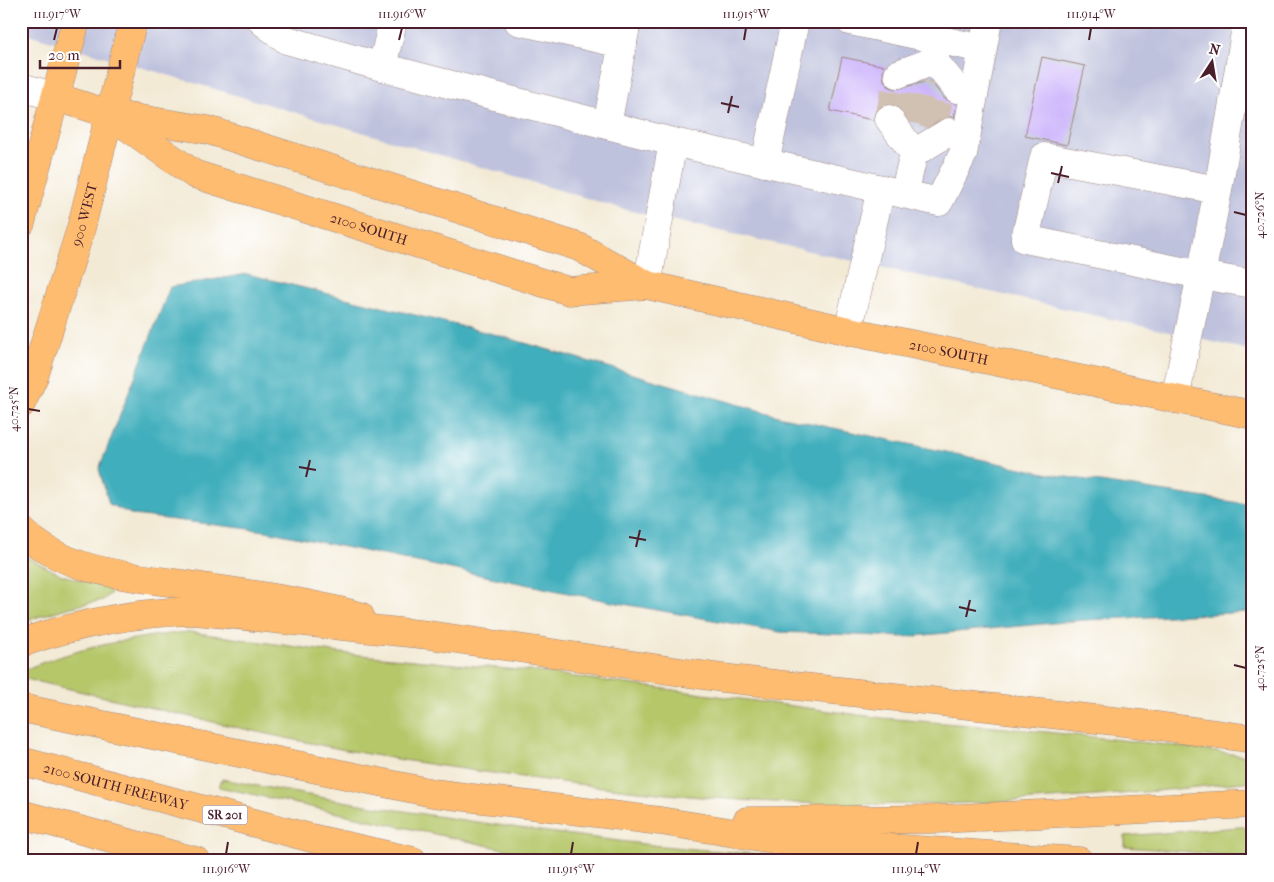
<svg xmlns="http://www.w3.org/2000/svg" width="1274" height="882" font-family="'IM FELL French Canon',serif">
<rect width="100%" height="100%" fill="#fff"/>
<filter id="ink" filterUnits="userSpaceOnUse"><feTurbulence type="fractalNoise" baseFrequency=".02" numOctaves="2"/><feDisplacementMap in="SourceGraphic" scale="10" xChannelSelector="R" yChannelSelector="G"/><feConvolveMatrix kernelMatrix="1 2 1 2 8 2 1 2 1" color-interpolation-filters="sRGB"/></filter>
<filter id="wash" filterUnits="userSpaceOnUse"><feTurbulence type="fractalNoise" baseFrequency=".0096" numOctaves="4" result="noise"/><feDisplacementMap in="SourceGraphic" scale="20" xChannelSelector="R" yChannelSelector="G"/><feGaussianBlur stdDeviation="1.12" result="paint"/><feColorMatrix in="noise" values="0 0 0 0 0 0 0 0 0 0 0 0 0 0 0 0 0 1.4 0 .05"/><feComposite in="paint" operator="in"/></filter>
<g filter="url(#wash)">
<rect width="100%" height="100%" fill="#f3ead5"/>
<polygon fill="#bfc2dd" points="21,21 1253,21 1253,351 627,210 21,32"/>
<g fill="#b6c76a" stroke="#80734a">
<polygon points="21,554 62,575 106,587 111,593 103,600 67,608 21,622"/>
<path d="M 190,632 L 340,653 L 539,672 L 882,718 L 1018,729 L 1168,745 L 1253,757 L 1253,781 C 1112,797 970,807 829,804 C 729,802 629,791 530,778 C 460,769 389,759 320,745 C 220,725 121,700 21,678 L 21,671 C 76,648 131,637 190,632 Z"/>
<path d="M 222,779 C 365,807 508,828 652,845 C 716,852 781,855 845,861 L 573,861 L 517,852 L 219,787 Z"/>
<polygon points="1253,826 1253,857 1125,847 1125,836"/>
</g>
<polygon fill="#3faebc" stroke="#446674" points="247,274 497,335 782,417 1054,475 1253,505 1253,612 1085,620 904,637 780,632 612,602 266,531 133,515 109,504 99,469 170,287"/>
<g id="blocks">
<g fill="#cab0fb">
<polygon points="842,57 885,66 883,72 884,80 888,86 895,89 930,81 945,99 956,104 954,118 948,116 933,124 908,118 896,105 888,103 879,107 875,113 873,120 830,111"/>
<polygon points="1042,57 1085,66 1067,145 1025,136"/>
</g>
</g>
</g>
<g filter="url(#ink)">
<use href="#blocks" fill-opacity="0" stroke="#9e8480" stroke-width="1"/>
<g fill="none" stroke-linecap="round" stroke-linejoin="round">
<g stroke="#d1c1b3" stroke-width="28" stroke-dasharray="28 14" stroke-linecap="butt">
<polyline points="889,119 898,74"/>
<polyline points="913,123 922,80"/>
<polyline points="933,129 942,85"/>
</g>
<defs>
<g id="minor">
<polyline points="262,21 287,40 382,67"/>
<polyline points="393,21 382,67 673,142 939,202 963,154 988,21"/>
<polyline points="518,21 623,44"/>
<polyline points="850,21 983,49"/>
<polyline points="937,39 934,61 957,89"/>
<polyline points="898,74 934,61"/>
<polyline points="21,87 56,97"/>
<polyline points="889,119 914,153"/>
<polyline points="607,125 627,21"/>
<polyline points="765,163 795,21"/>
<polyline points="1218,190 1201,275 1253,284"/>
<polyline points="904,194 914,153 949,132"/>
<polyline points="647,285 673,142"/>
<polyline points="848,331 881,189"/>
<polyline points="1175,399 1201,275 1025,239 1044,157 1218,190 1247,21"/>
</g>
<g id="major">
<path id="s1" d="M 56,97 L 110,114 L 208,130 L 579,247 L 647,285 L 848,331 L 1253,415"/>
<path id="s2" d="M 115,118 L 194,174 L 569,291 L 647,285"/>
<polyline points="21,223 76,21"/>
<path id="s3" d="M 21,404 L 35,374 L 81,228 L 133,21"/>
</g>
<g id="highway">
<path d="M 21,530 C 67,576 142,577 203,587 C 256,595 309,602 360,616"/>
<path d="M 21,643 C 79,623 135,612 196,611 L 429,635 L 722,678 L 1151,725 L 1253,739"/>
<polyline points="21,708 433,793 660,821 786,841 1079,861"/>
<path id="s4" d="M 21,761 L 311,838 L 413,861"/>
<polyline points="21,814 196,861"/>
<polyline points="747,821 938,819 1253,804"/>
</g>
</defs>
<use href="#minor" stroke="#9e8480" stroke-width="29"/>
<use href="#major" stroke="#9e8480" stroke-width="29"/>
<use href="#highway" stroke="#9e8480" stroke-width="29"/>
<use href="#minor" stroke="#fff" stroke-width="28"/>
<use href="#major" stroke="#febc70" stroke-width="28"/>
<use href="#highway" stroke="#febc70" stroke-width="28"/>
</g>
</g>
<path fill="none" stroke="#4a1f2b" stroke-width="2" d="M 54,40 L 57,28M 399,40 L 402,28M 744,40 L 746,28M 1089,40 L 1091,28M 721,103 L 739,107M 728,113 L 732,96M 1051,173 L 1069,177M 1058,183 L 1062,166M 1234,212 L 1246,215M 28,409 L 40,411M 299,467 L 316,470M 306,477 L 310,460M 629,537 L 646,540M 636,547 L 640,530M 959,607 L 976,611M 966,617 L 970,600M 1234,665 L 1246,668M 226,854 L 228,842M 571,854 L 573,842M 916,854 L 918,842"/>
<g text-anchor="middle" stroke-width="4" stroke-linejoin="round" paint-order="stroke">
<rect fill="#fff" stroke="#80626b" stroke-width="1" x="202.5" y="805.5" width="45" height="19" rx="4"/>
<g font-size="12" font-weight="bold" fill="#4a1f2b">
<text x="225" y="819">SR 201</text>
</g>
<g font-size="14" fill="#4a1f2b" stroke="#fff">
<text dy="5" stroke="none"><textPath href="#s3" startOffset="200">900 WEST</textPath></text>
<text dy="5" stroke="none"><textPath href="#s2" startOffset="280">2100 SOUTH</textPath></text>
<text dy="5" stroke="none"><textPath href="#s1" startOffset="932">2100 SOUTH</textPath></text>
<text dy="5" stroke="none"><textPath href="#s4" startOffset="98">2100 SOUTH FREEWAY</textPath></text>
</g>
</g>
<rect width="1274" height="882" fill="none" stroke="#fff" stroke-width="55"/>
<g transform="translate(1212 62) rotate(12)" stroke="#ffffff" stroke-width="4" paint-order="stroke">
<path d="M0-4L9 19L0 12L-9 19Z" fill="#4a1f2b"/>
<text y="-8" font-size="14" font-weight="bold" text-anchor="middle" fill="#4a1f2b">N</text>
</g>
<path d="M40 60v8h80v-8" fill="none" stroke="#4a1f2b" stroke-width="2.5"/>
<text x="48" y="60" font-size="15" fill="#4a1f2b" stroke="#ffffff" stroke-width="4" paint-order="stroke">20 m</text>
<rect x="28" y="28" width="1218" height="826" fill="none" stroke="#4a1f2b" stroke-width="2"/>
<g font-size="12" text-anchor="middle" fill="#4a1f2b">
<text x="57" y="18">111.917°W</text>
<text x="402" y="18">111.916°W</text>
<text x="746" y="18">111.915°W</text>
<text x="1091" y="18">111.914°W</text>
<text transform="translate(1260 215) rotate(-90)" y="4">40.726°N</text>
<text transform="translate(14 409) rotate(-90)" y="4">40.725°N</text>
<text transform="translate(1260 668) rotate(-90)" y="4">40.725°N</text>
<text x="226" y="873">111.916°W</text>
<text x="571" y="873">111.915°W</text>
<text x="916" y="873">111.914°W</text>
</g>
</svg>
